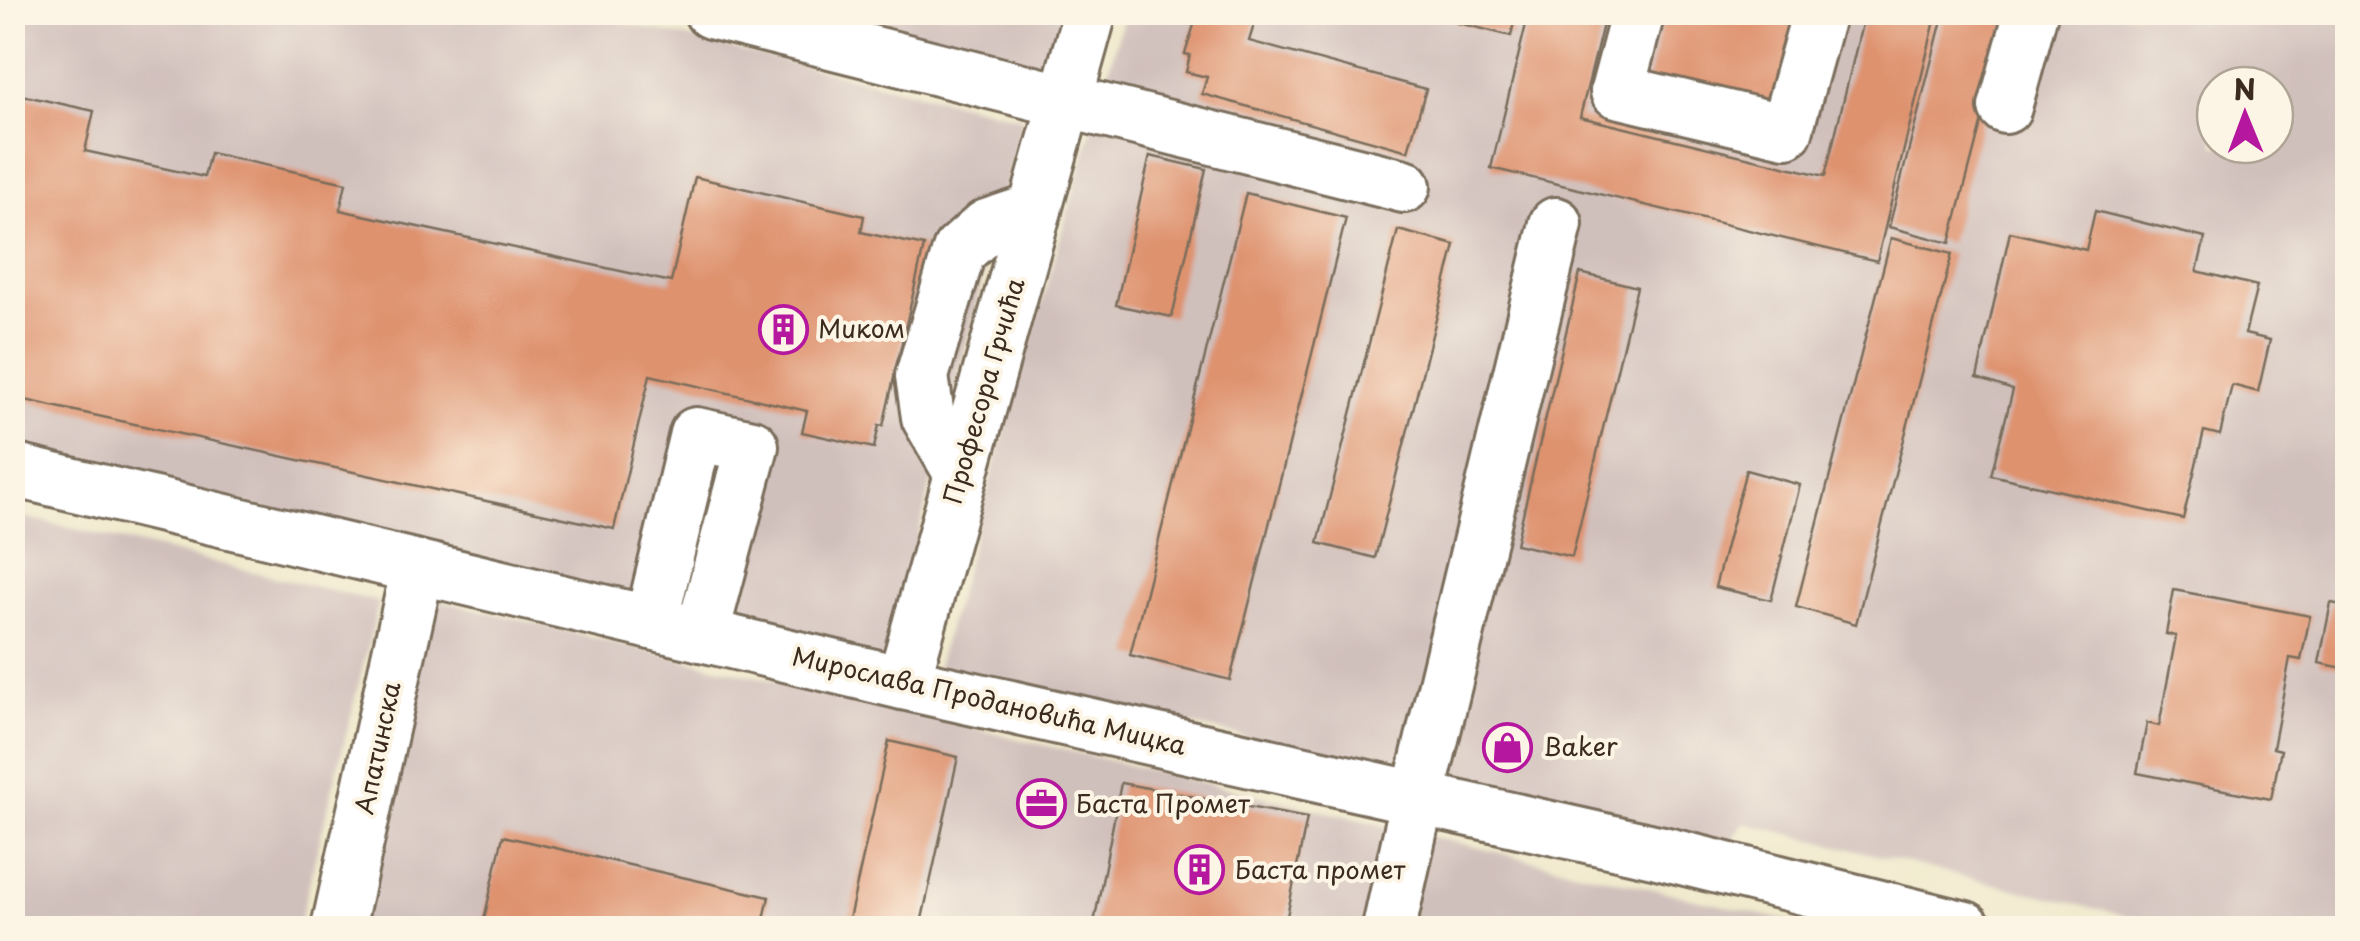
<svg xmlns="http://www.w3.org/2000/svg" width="2360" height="941" font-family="'Playpen Sans',sans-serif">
<rect width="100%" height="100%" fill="#fcf5e5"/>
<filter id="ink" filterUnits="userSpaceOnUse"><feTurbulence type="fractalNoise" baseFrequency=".01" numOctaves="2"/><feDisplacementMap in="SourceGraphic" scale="20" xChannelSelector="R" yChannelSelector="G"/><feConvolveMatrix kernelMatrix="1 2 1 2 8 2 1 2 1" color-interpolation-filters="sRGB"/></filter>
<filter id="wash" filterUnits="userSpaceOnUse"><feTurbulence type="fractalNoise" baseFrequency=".0048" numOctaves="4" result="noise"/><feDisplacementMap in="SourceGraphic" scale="40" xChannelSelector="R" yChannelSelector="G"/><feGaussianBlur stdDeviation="2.25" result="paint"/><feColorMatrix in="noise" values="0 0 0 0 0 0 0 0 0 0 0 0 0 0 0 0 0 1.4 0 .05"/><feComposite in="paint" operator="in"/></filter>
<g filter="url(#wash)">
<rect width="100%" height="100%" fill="#f0e9cc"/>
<g fill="#d0c0bc" fill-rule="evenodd">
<polygon points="13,13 583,13 1023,118 887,660 13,448"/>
<polygon points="804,13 1064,13 1048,72"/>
<path d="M 1125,13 L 2347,13 L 2347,928 L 2175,928 L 1744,823 L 1728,848 L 937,666 ZM 2215,85 L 2275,85 L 2275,145 L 2215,145 Z"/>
<polygon points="13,514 379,602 298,928 13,928"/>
<polygon points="434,599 888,708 1818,928 357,928"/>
</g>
<g id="blocks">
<g fill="#de926e">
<polygon points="1198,12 1258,12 1249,41 1426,89 1408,151 1202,94 1207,77 1186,72 1190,55 1185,54"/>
<polygon points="1458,12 1516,12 1511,36 1455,22"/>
<polygon points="1529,12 1606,12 1580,117 1825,176 1865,12 1937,12 1877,261 1491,168"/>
<polygon points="1665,12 1803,12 1776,119 1646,87"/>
<polygon points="1944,12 2010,12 1950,243 1889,227"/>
<polygon points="12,93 94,111 85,151 204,177 210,153 346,183 340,210 671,282 695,177 864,216 861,232 924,246 883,426 879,425 874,448 802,432 807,411 650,375 614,529 25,400 22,415 12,413"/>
<polygon points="1150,156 1206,169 1172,317 1116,305"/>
<polygon points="1246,193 1346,218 1230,680 1130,655"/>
<polygon points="2095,211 2205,238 2197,271 2257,286 2245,334 2270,340 2258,392 2232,385 2220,435 2204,431 2183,519 1991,475 2013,390 1977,378 2010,232 2086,250"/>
<polygon points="1398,230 1455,245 1375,558 1318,543"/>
<polygon points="1891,238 1952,254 1856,624 1796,607"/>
<polygon points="1580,273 1637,287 1572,557 1516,544"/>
<polygon points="1746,470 1800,485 1771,600 1715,587"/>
<polygon points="2174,590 2310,616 2301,660 2290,658 2273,748 2281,750 2271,799 2137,773 2147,723 2159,726 2176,636 2166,634"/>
<polygon points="2331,603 2348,606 2348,669 2319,663"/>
<polygon points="889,741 958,757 920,928 847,928"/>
<polygon points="1121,783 1307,818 1286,921 1315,927 1315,928 1093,928"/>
<polygon points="503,836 769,897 762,928 482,928"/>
</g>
</g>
</g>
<g filter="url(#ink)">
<use href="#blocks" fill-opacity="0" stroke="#7a6d5b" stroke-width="2.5"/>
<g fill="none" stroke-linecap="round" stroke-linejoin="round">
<defs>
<g id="minor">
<polyline points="711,12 1404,186"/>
<polyline points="1638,12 1617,91 1786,131 1819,12"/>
<polyline points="2005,107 2031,12"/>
<polyline points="12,470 903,683 1658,852 1965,928"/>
<polyline points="961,474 928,417 922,376 959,251 987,226 1035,210"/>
<polyline points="651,623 696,434 752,446 702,635"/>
<polyline points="903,683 1090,12"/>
<polyline points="338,928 418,567"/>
<polyline points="1389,928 1418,797 1556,224"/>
</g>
</defs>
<use href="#minor" stroke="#7a6d5b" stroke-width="58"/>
<use href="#minor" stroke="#fff" stroke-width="52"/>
</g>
</g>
<defs>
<symbol id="building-ring" viewBox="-11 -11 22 22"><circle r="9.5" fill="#fcf5e5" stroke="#b5179e" stroke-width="1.5"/><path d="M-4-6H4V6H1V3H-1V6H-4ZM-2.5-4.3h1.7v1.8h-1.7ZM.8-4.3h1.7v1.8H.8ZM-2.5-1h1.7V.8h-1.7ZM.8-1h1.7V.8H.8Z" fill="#b5179e"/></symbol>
<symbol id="shop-ring" viewBox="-11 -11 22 22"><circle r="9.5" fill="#fcf5e5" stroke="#b5179e" stroke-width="1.5"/><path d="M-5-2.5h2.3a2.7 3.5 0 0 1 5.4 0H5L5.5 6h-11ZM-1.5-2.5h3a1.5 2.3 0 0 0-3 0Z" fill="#b5179e"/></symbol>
<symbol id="office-ring" viewBox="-11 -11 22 22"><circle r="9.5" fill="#fcf5e5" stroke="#b5179e" stroke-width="1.5"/><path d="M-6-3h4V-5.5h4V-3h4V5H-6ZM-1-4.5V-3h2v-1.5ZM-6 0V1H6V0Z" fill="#b5179e"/></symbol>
</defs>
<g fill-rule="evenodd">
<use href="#building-ring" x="756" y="302" width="55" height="55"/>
<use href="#shop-ring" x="1480" y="720" width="55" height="55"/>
<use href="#office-ring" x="1014" y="776" width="55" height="55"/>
<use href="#building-ring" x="1172" y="842" width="55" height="55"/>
</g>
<g text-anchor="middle" stroke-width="8" stroke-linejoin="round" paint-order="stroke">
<g font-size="25" fill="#3b2a1e" stroke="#fcf5e5" text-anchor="start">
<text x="818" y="338">Миком</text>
<text x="1543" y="756">Baker</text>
<text x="1076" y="813">Баста Промет</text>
<text x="1235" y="879">Баста промет</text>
</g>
<g font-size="25" fill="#3b2a1e" stroke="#fcf5e5">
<text transform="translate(984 391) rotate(-74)" y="9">Професора Грчића</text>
<text transform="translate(989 701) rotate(13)" y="9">Мирослава Продановића Мицка</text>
<text transform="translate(378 748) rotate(-78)" y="9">Апатинска</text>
</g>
</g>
<rect width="2360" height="941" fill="none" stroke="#fcf5e5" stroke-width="50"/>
<g transform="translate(2245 115) rotate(359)"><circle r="48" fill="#fcf5e5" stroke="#afa495" stroke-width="2.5"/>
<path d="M0-8L18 38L0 25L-18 38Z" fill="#b5179e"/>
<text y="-15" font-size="28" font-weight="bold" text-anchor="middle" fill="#3b2a1e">N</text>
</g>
</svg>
